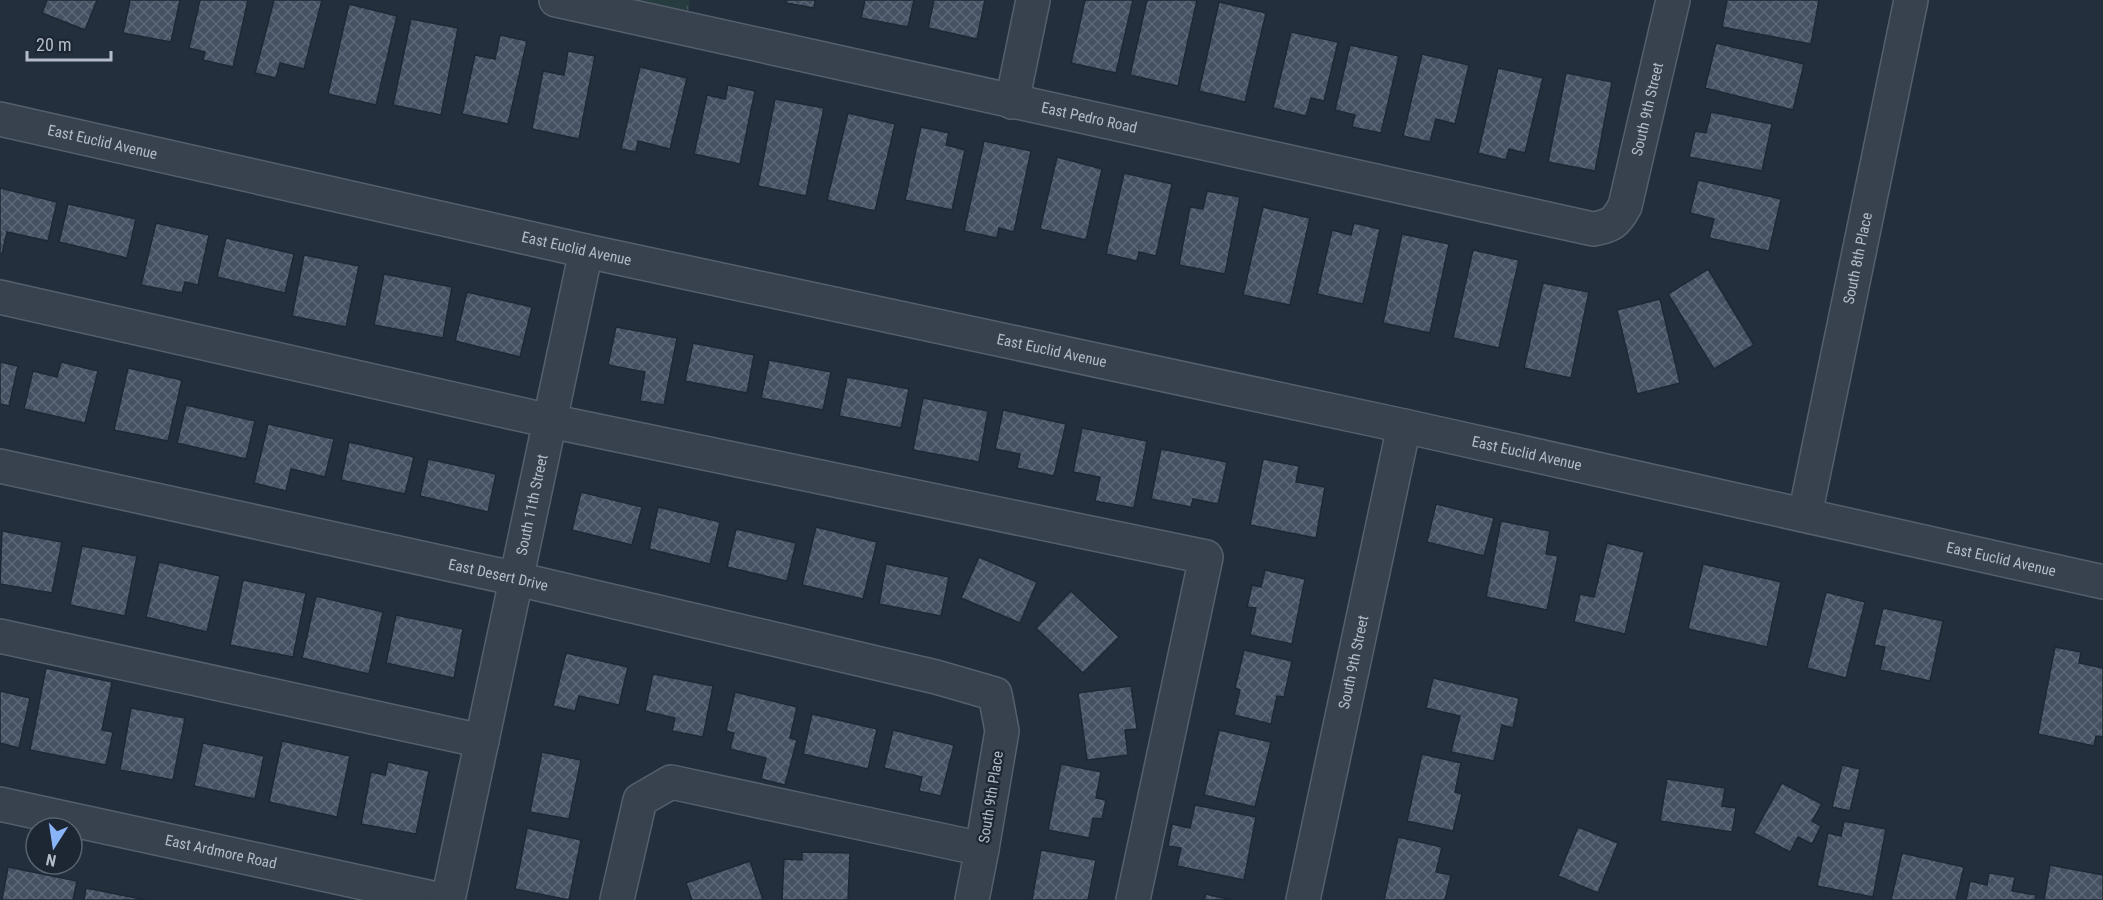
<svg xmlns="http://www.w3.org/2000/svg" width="2103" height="900" font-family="'Roboto Condensed',sans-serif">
<defs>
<pattern id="grass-tufts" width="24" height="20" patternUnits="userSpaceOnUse" patternTransform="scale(1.5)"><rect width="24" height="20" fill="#263c3f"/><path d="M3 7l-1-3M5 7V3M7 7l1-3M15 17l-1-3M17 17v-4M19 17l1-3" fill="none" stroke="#435659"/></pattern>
<pattern id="building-cross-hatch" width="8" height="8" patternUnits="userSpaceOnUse" patternTransform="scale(1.5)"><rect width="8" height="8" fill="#455162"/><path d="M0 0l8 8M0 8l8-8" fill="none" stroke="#5d6877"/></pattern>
</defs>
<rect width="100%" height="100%" fill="#242f3e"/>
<polygon fill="url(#grass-tufts)" points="633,0 690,0 688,12"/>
<g fill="url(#building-cross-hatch)" stroke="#1f2835" stroke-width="1.5">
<polygon points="47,0 97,0 85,30 42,13"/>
<polygon points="130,0 180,0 171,42 123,33"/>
<polygon points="200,0 248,0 233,67 203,60 205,52 189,48"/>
<polygon points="274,0 322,0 304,69 280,63 276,78 255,73"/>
<polygon points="786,0 815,0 814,8 786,3"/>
<polygon points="865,0 914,0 908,27 861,18"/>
<polygon points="934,0 985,0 977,39 928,28"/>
<polygon points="1085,0 1133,0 1116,73 1071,63"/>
<polygon points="1147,0 1197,0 1178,86 1130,75"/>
<polygon points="1727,0 1819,0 1811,44 1722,27"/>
<polygon points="1219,2 1266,13 1245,102 1199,91"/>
<polygon points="349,4 397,16 376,105 328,94"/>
<polygon points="411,19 458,28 441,115 393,105"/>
<polygon points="1291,32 1338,42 1324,101 1311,98 1306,116 1273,108"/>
<polygon points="500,35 527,41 508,124 462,114 475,55 495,59"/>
<polygon points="1716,43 1804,64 1793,110 1705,88"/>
<polygon points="1350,45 1399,56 1381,133 1352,127 1355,115 1335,110"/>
<polygon points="568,51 595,56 579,139 532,129 543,71 564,75"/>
<polygon points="1422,54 1469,65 1455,124 1436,119 1430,142 1403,136"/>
<polygon points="640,67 687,78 670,149 638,141 636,152 621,149"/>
<polygon points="1498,68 1543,78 1525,153 1509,149 1506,160 1478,153"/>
<polygon points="1566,73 1612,82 1595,171 1548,162"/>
<polygon points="728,85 755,91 740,164 694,154 707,95 725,99"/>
<polygon points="775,99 824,108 806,196 758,186"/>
<polygon points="1711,112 1772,124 1762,171 1689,157 1695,131 1706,133"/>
<polygon points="848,113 895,124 875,211 827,200"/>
<polygon points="921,127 949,133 946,145 965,150 952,210 905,200"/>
<polygon points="984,141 1031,151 1014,232 999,228 997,238 964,231"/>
<polygon points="1057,157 1102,169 1086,240 1040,229"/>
<polygon points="1124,173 1172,184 1156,256 1139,252 1137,261 1106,254"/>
<polygon points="1698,180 1781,199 1769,251 1709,238 1714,219 1690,213"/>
<polygon points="0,188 57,202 48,241 7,232 2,254 0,253"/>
<polygon points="1207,191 1240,197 1225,274 1179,265 1190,207 1203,209"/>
<polygon points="68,204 136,219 127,258 59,242"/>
<polygon points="1263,207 1310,218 1290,305 1243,295"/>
<polygon points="156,223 209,235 198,285 185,282 182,293 141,285"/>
<polygon points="1354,223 1380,229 1363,304 1317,294 1332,230 1351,235"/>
<polygon points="1402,234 1449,244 1430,333 1383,323"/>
<polygon points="226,238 294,254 285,293 217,277"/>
<polygon points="1473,250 1519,260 1499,348 1453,338"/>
<polygon points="304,255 359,266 346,327 292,316"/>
<polygon points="1708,269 1754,345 1714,369 1668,294"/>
<polygon points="384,274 452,287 443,338 374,325"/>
<polygon points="1543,283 1589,292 1571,378 1524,368"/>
<polygon points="467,292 532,307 520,357 455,341"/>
<polygon points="1660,299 1680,383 1637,394 1617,310"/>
<polygon points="616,327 677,338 664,405 640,401 645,372 608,365"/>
<polygon points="693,343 754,355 747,393 685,381"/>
<polygon points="769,360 831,372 823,410 761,398"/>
<polygon points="0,362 18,366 9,406 0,404"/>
<polygon points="61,362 98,371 85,423 24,409 33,371 57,377"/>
<polygon points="128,368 182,380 168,441 114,430"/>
<polygon points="847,377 909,389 901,428 839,416"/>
<polygon points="923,398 988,411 979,462 913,450"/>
<polygon points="186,405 255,421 246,459 177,443"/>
<polygon points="1003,410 1066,424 1054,476 1017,468 1020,454 995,449"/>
<polygon points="268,424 334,439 325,477 291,469 286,491 254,483"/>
<polygon points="1082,428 1147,441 1134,508 1095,501 1100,477 1073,472"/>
<polygon points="349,442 414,457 405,494 341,480"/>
<polygon points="1161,449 1227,462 1218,504 1193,499 1191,507 1151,499"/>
<polygon points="428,459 496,474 488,512 420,496"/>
<polygon points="1263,459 1299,466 1296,482 1325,487 1316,538 1250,525"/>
<polygon points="581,492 642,507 632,545 572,530"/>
<polygon points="1436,504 1494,518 1484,556 1427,542"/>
<polygon points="658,507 720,522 710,564 649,549"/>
<polygon points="1501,521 1550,531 1546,554 1558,556 1547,610 1486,597"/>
<polygon points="816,527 877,542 863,599 802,585"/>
<polygon points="736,529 796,543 787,581 727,567"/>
<polygon points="2,531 62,542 52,593 0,584"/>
<polygon points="1607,543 1644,552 1625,634 1574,622 1580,594 1594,597"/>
<polygon points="82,546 137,556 125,616 70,605"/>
<polygon points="979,557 1037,582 1020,623 961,598"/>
<polygon points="159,562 220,576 207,632 146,617"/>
<polygon points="886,564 949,577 941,616 879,604"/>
<polygon points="1703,564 1781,582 1767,647 1688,629"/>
<polygon points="1265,570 1305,579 1292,644 1250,635 1256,608 1247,607 1252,585 1261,587"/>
<polygon points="243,580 306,593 293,657 230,645"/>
<polygon points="1071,591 1119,637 1083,673 1036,628"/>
<polygon points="1826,592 1865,602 1846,678 1807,668"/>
<polygon points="316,596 383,612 369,674 302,658"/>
<polygon points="1883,608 1943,621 1930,681 1880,670 1885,647 1874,645"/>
<polygon points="396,615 463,629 454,678 386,663"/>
<polygon points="2055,647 2081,652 2079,663 2103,668 2103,737 2096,736 2094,746 2038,734"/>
<polygon points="1244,650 1292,661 1284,697 1277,696 1271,724 1234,715 1240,690 1235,688"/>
<polygon points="566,653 628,667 619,705 579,696 575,711 553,706"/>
<polygon points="46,668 112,682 102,730 113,732 106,765 30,750"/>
<polygon points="653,674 713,686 703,737 672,731 675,718 645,711"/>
<polygon points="1433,678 1519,698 1513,728 1502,725 1494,761 1451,752 1460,716 1426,708"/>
<polygon points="1131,686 1137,729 1125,730 1128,755 1087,760 1078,693"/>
<polygon points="0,691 30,698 19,748 0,743"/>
<polygon points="735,692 797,707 790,738 797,740 785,785 761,779 766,758 730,749 734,733 726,731"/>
<polygon points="131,708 185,718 173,780 120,770"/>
<polygon points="812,714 877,729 868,769 803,754"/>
<polygon points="893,730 954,745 941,796 919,791 922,777 884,768"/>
<polygon points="1219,730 1271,742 1255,807 1204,795"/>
<polygon points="282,741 350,756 337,817 269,802"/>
<polygon points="203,743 264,756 255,799 194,786"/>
<polygon points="542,752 581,760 569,819 530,812"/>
<polygon points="1422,754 1461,763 1455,792 1462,794 1453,831 1407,821"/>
<polygon points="388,762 429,771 416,834 361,824 371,772 385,775"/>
<polygon points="1061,764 1101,772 1096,798 1106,800 1102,819 1093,818 1089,838 1048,830"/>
<polygon points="1842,765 1860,769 1850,811 1832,807"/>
<polygon points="1667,779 1725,788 1722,806 1736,808 1732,832 1660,821"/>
<polygon points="1782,783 1822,804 1812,821 1821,826 1812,844 1798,837 1790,852 1754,833"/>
<polygon points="1195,805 1256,817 1244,880 1177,866 1181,848 1168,846 1172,824 1190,828"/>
<polygon points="1844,821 1886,829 1873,897 1817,886 1828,833 1841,836"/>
<polygon points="1578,827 1618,843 1598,893 1558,876"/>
<polygon points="527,828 581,840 569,900 515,889"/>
<polygon points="1398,837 1442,847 1436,872 1451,875 1445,900 1384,900"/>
<polygon points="1041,850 1096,860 1088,900 1032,900"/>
<polygon points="802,852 850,853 848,900 782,900 784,859 802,860"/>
<polygon points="1902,853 1964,867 1956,900 1891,900"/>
<polygon points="750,861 763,900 692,900 686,883"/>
<polygon points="2050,865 2103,875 2103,900 2044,900"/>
<polygon points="8,867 77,881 73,900 2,900"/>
<polygon points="1989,873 2015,877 2012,891 2036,895 2035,900 1966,900 1970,881 1987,885"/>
<polygon points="86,888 146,900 84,900"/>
<polygon points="1206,894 1231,900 1204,900"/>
</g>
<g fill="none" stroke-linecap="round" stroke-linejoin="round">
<defs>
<g id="minor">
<path id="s1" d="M 556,0 L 1593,229 C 1611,226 1616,223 1625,206 L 1673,0"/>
<polyline points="1012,102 1033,0"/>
<path id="s2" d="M 0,119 L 586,251 L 1404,426 L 2103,582"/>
<polyline points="0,297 550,421 1206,557 1133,900"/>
<path id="s3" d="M 0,466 L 517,579 L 936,677 L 995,694 L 1002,731 L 982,849 L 972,900"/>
<path id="s4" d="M 1805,515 L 1911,0"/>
<polyline points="0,636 482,741"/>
<path id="s5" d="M 0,804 L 442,900"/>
<path id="s6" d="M 448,900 L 586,251"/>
<polyline points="617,900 640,800 671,782 982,849"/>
<path id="s7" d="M 1303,900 L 1404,426"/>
</g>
</defs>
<use href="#minor" stroke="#565f6c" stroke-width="36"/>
<use href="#minor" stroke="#38414e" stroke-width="33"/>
</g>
<g text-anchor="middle" stroke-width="4.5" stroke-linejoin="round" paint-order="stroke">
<g font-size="15" fill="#b4bcc9" stroke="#1d2633">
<text dy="5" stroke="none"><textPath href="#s1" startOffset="1203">South 9th Street</textPath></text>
<text dy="5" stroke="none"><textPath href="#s1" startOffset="546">East Pedro Road</textPath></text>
<text dy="5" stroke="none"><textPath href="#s2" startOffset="105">East Euclid Avenue</textPath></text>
<text dy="5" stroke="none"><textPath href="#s2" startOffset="591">East Euclid Avenue</textPath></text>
<text dy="5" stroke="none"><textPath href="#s4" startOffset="262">South 8th Place</textPath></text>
<text dy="5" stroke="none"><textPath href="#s2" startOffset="1077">East Euclid Avenue</textPath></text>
<text dy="5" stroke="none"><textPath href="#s2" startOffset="1563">East Euclid Avenue</textPath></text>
<text dy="5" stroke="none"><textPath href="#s6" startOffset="404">South 11th Street</textPath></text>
<text dy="5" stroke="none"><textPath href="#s2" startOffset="2049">East Euclid Avenue</textPath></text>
<text dy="5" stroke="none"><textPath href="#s3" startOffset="510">East Desert Drive</textPath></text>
<text dy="5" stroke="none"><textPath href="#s7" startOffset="243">South 9th Street</textPath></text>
<text transform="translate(991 797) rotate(-81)" y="5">South 9th Place</text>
<text dy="5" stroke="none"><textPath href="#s5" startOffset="226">East Ardmore Road</textPath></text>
</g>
</g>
<g transform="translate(54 846) rotate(192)"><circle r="28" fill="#1d2633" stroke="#59626f" stroke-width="1.5"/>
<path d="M0-4.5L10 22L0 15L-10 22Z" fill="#8ab4f8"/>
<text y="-9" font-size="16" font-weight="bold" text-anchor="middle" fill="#b4bcc9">N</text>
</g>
<path d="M27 51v9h84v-9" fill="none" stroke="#b4bcc9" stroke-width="3"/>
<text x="36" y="51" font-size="18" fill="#b4bcc9" stroke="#1d2633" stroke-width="4.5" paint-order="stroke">20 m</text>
</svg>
